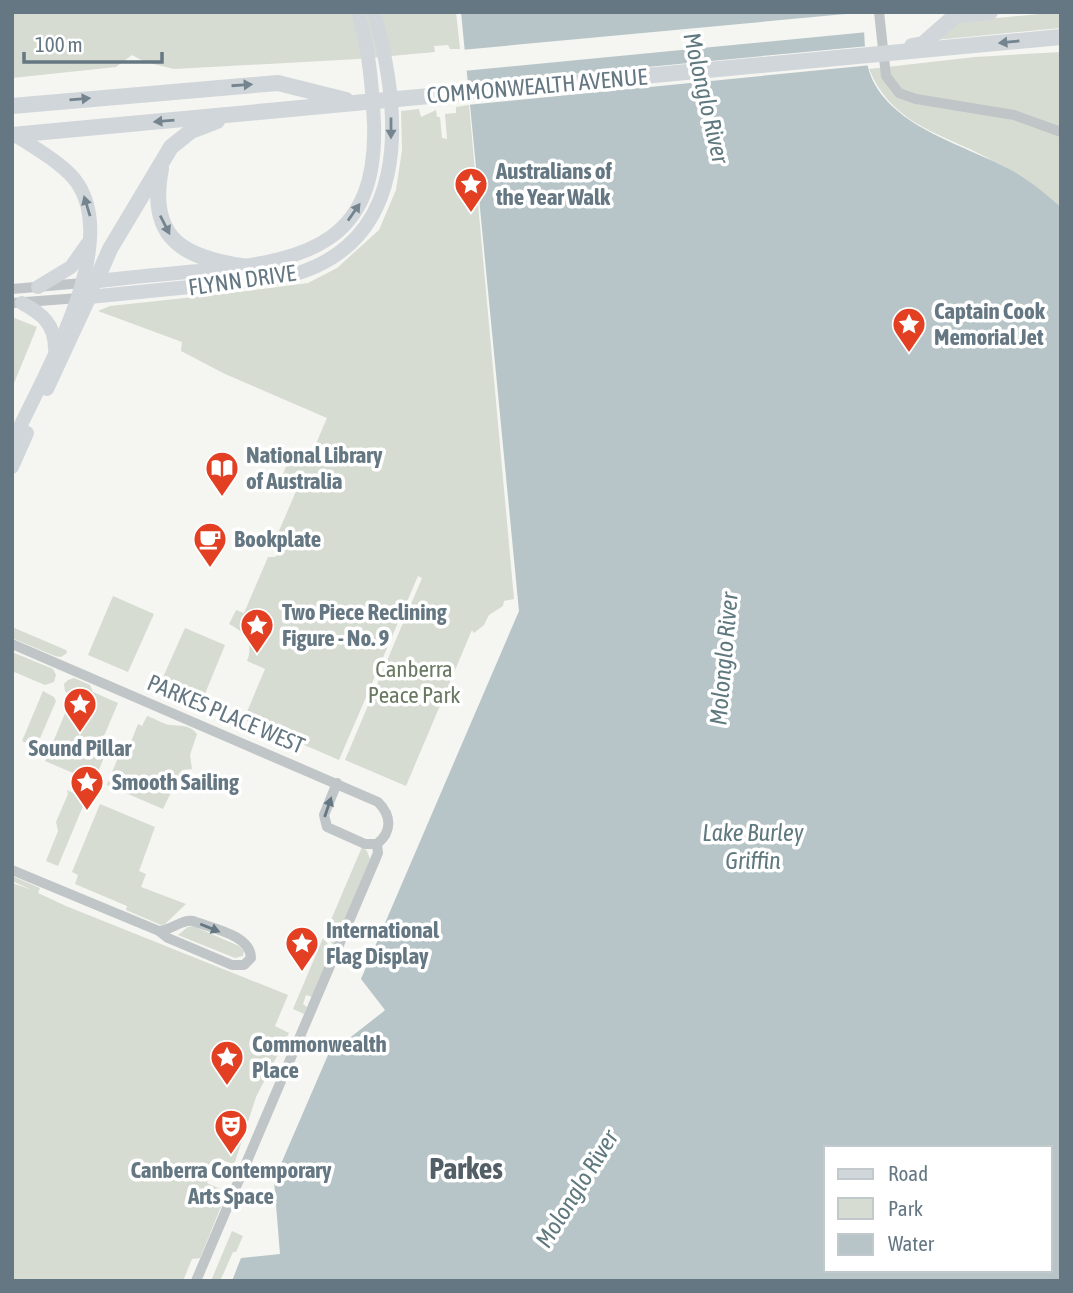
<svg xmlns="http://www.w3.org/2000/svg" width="1073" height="1293" font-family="'Asap Condensed',sans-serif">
<rect width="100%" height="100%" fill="#f5f5f1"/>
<g fill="#d6dcd2">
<polygon points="12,12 456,12 460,49 450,49 448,45 434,46 435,52 358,59 174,69 145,62 132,55 116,67 12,78"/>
<polygon points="1061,12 1061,28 935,40 934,24"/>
<path d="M 1061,52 L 1061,207 C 1037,186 1009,169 980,154 C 934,131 891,122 869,69 L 975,57 Z"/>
<path d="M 469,105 L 514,599 L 504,601 L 503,606 L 489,615 L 484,625 L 474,633 L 472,630 L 406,786 L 345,760 L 422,578 L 418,576 L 339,760 L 244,719 L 265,669 L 247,661 C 254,643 246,633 229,624 L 236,610 L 244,613 L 268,557 L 275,557 L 281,551 L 281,545 L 275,540 L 300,482 L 283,474 L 290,457 L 307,465 L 327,418 L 225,374 L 181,351 L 182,342 L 98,311 L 110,306 L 223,294 L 308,283 L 337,268 L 379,230 L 396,190 L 402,150 L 401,111 L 419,109 L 421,117 L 436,110 L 437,117 L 440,117 L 442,138 L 447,139 L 445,114 L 456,113 L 456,107 Z"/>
<polygon points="12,317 37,327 12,388"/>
<polygon points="113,596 154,614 128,672 88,655"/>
<polygon points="12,627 66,650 67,653 61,657 55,656 12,638"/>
<polygon points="185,628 225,645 202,701 160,684"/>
<polygon points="12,652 53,669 56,675 54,682 45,685 12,671"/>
<polygon points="74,678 90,685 93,692 118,703 104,736 111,740 94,782 45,761 72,697 65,691 64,684 68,680"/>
<polygon points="43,691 54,697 56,701 38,743 34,746 22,741"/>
<path d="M 147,716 C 154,718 163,724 170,725 C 180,726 189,724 197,734 L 190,755 L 192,769 L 182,770 L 163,809 L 107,785 L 123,745 L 129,747 L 138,724 L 142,726 Z"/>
<polygon points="67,790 86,799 58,866 46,861 58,831 56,822 68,794"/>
<polygon points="100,804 155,827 139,871 146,874 141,887 186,904 165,924 161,925 126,910 127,906 75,884 78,875 72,872"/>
<polygon points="362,847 367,851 370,859 334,946 325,934"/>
<polygon points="12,876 40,888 38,893 66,906 288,995 275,1026 289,1033 256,1097 234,1165 218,1158 207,1183 227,1192 200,1258 192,1259 183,1281 12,1281 12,883 32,890 12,881"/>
<polygon points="193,926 239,946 244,951 243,956 235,958 178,935 188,927"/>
<polygon points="323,938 332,949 312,997 306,995 303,1004 307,1007 304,1014 293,1009"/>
<polygon points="232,1231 243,1236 236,1252 233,1252 221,1279 223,1281 211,1281"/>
</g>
<path fill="#b7c5c8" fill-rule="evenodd" d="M 461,12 L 864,12 C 864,31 864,52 869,71 C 887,126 963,144 1009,169 C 1028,179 1045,193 1061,207 L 1061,1281 L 232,1281 L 241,1258 L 280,1254 L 274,1180 L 328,1055 L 385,1010 L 361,979 L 519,611 ZM 826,1148 L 1050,1148 L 1050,1270 L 826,1270 Z"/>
<g fill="#f5f5f1">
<polygon points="867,12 868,32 463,71 461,50"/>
<polygon points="869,46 872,65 467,105 465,84"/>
<polygon points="359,978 384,1011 327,1055 329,1050 381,1009 358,981"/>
</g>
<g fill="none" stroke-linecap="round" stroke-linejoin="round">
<g stroke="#c0c5c7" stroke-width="10">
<polyline points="879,12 886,76 899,93 916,99 1014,115 1061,132"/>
<polyline points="12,289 83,283"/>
<polyline points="12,303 79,298"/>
<path d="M 12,644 L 378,802 C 392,816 392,832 377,844"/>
<polyline points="337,783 324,815 327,827 365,844 377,844"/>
<path d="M 12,870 L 159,931 L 168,938 L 232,965 L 244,965 L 251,958 C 251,935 211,928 193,921 C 182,919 172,930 159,931"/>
<polyline points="196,1281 378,853 377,844"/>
</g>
<g stroke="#d1d6da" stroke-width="14">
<path d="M 83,283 C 125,277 167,274 210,270 C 311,260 378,240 374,123 C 372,84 369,49 358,12"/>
<polyline points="38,287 71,267 88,243"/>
<path d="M 79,298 L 280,278 C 413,249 403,117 374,12"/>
<path d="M 22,303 C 43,314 55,325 55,349"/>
<polyline points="47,389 93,290"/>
<path d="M 12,444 C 40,380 121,250 78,184 C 66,165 33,147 15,135"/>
<polyline points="12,467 27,433"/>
</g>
<g stroke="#d1d6da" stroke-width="16">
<polyline points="912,46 923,44 956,15 990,12"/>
<polyline points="12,106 278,83 346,100"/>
<polyline points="12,135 1061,37"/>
<path d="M 161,169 C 147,240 185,258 247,267"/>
<polyline points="96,281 110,249 171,147 191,131 217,121"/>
</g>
</g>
<defs><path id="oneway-solid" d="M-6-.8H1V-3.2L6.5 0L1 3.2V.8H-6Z" transform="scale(1.75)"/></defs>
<g fill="#74858f">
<use href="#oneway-solid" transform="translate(1009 42) rotate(174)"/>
<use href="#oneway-solid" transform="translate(242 85) rotate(-4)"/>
<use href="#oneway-solid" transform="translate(80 99) rotate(-5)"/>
<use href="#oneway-solid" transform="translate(164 121) rotate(175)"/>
<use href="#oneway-solid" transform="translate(391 128) rotate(90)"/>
<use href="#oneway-solid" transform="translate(87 206) rotate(-107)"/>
<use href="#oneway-solid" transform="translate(354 212) rotate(-55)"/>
<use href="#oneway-solid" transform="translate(165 225) rotate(63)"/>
</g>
<g fill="#647782">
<use href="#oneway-solid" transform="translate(328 807) rotate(-71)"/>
<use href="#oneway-solid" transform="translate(210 928) rotate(22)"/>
</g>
<defs>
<symbol id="sight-pin" viewBox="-11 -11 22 30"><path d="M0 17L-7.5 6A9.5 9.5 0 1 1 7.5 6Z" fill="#e34023" stroke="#fff"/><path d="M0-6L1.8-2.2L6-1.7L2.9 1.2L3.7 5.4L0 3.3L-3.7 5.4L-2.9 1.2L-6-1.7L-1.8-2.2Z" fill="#fff"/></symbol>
<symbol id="library-pin" viewBox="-11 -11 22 30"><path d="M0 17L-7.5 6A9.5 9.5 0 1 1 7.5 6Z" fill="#e34023" stroke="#fff"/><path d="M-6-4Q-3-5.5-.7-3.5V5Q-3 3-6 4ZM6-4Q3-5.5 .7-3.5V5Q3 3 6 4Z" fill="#fff"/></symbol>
<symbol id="cafe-pin" viewBox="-11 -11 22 30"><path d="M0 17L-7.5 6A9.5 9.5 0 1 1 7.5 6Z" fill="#e34023" stroke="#fff"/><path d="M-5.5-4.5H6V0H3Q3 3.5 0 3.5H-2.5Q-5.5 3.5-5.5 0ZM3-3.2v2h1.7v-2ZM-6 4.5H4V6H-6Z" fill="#fff"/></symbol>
<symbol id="theatre-pin" viewBox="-11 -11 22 30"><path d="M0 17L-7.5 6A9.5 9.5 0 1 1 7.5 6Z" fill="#e34023" stroke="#fff"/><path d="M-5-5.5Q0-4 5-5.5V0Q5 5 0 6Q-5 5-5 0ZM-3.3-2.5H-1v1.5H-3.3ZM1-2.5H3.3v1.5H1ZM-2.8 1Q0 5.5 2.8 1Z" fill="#fff"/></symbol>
</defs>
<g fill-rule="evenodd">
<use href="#sight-pin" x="452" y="165" width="38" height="52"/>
<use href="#sight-pin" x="890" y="305" width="38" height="52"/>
<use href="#library-pin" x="203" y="449" width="38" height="52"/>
<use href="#cafe-pin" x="191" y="520" width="38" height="52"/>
<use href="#sight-pin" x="238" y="606" width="38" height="52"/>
<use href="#sight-pin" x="61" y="685" width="38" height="52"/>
<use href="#sight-pin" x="68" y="763" width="38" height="52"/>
<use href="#sight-pin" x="283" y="924" width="38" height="52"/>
<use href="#sight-pin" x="208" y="1038" width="38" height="52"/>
<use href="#theatre-pin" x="212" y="1107" width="38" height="52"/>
</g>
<g text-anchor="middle" stroke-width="7" stroke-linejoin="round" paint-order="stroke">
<g font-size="23" fill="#647782" stroke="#fff">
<text transform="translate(537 86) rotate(-5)" y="8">COMMONWEALTH AVENUE</text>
<text transform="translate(242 280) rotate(-8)" y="8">FLYNN DRIVE</text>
<text transform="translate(226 714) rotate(23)" y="8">PARKES PLACE WEST</text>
</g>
<g font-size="23" font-weight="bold" fill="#647782" stroke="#fff" text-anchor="start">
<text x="496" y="179">Australians of<tspan x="496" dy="26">the Year Walk</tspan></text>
<text x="934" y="319">Captain Cook<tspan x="934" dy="26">Memorial Jet</tspan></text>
<text x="246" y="463">National Library<tspan x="246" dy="26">of Australia</tspan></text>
<text x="234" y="547">Bookplate</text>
<text x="282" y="620">Two Piece Reclining<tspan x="282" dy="26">Figure - No. 9</tspan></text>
<text x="80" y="756" text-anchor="middle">Sound Pillar</text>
<text x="112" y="790">Smooth Sailing</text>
<text x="326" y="938">International<tspan x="326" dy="26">Flag Display</tspan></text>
<text x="252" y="1052">Commonwealth<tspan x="252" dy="26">Place</tspan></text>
<text x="231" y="1178" text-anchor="middle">Canberra Contemporary<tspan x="231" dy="26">Arts Space</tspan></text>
</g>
<g font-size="23" fill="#697962" stroke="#fff">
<text x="414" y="677">Canberra<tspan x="414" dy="26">Peace Park</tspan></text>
</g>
<g font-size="24" font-style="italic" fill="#5f797f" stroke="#fff">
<text transform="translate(706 98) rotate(77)" y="8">Molonglo River</text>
<text transform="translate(724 659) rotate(-85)" y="8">Molonglo River</text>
<text x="753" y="841">Lake Burley<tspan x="753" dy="28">Griffin</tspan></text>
<text transform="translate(577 1189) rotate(-58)" y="8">Molonglo River</text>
</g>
<g font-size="30" font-weight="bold" fill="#525f67" stroke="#fff">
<text x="466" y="1179">Parkes</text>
</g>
</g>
<rect width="1073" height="1293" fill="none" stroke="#647782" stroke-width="28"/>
<rect x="824" y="1146" width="228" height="126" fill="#ffffff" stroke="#c1c9cd" stroke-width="2"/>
<rect x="838" y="1169" width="35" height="10" fill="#d1d6da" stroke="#c1c9cd" stroke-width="2"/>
<text x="888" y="1181" font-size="21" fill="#647782">Road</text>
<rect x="838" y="1198" width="35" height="21" fill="#d6dcd2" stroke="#c1c9cd" stroke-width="2"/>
<text x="888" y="1216" font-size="21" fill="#647782">Park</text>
<rect x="838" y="1234" width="35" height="21" fill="#b7c5c8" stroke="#c1c9cd" stroke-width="2"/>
<text x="888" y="1251" font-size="21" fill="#647782">Water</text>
<path d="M24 52v10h138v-10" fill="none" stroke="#647782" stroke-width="3.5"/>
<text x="35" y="52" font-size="21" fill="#647782" stroke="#ffffff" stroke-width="5" paint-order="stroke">100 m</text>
</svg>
